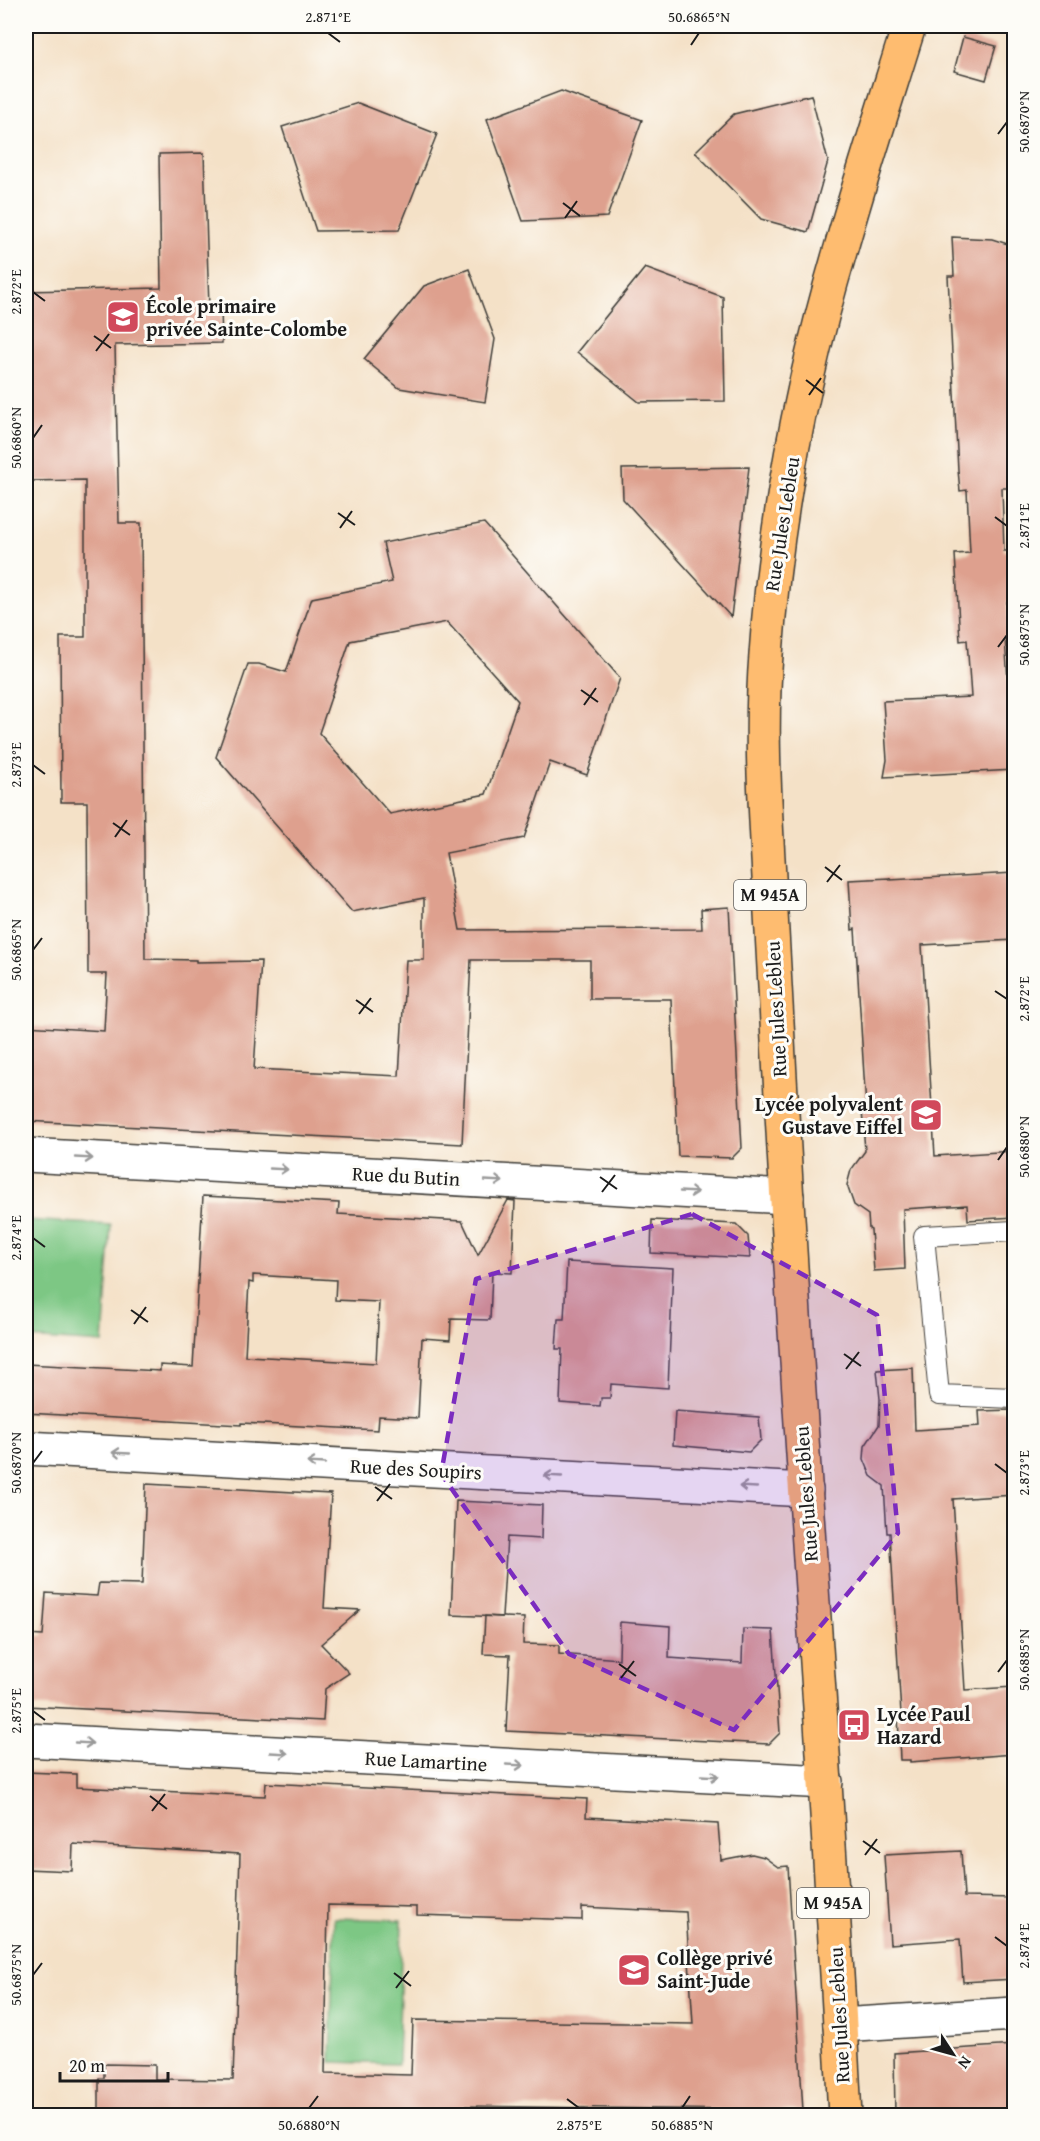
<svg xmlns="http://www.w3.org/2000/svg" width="1040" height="2141" font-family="'Gentium Book Plus',serif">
<rect width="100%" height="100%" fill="#fdfcf7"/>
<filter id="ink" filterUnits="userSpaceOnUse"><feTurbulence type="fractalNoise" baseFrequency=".0167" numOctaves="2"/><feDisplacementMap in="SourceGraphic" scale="12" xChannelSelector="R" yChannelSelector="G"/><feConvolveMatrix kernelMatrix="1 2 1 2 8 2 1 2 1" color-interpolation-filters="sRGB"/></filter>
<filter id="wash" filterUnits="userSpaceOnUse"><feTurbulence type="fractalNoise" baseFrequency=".008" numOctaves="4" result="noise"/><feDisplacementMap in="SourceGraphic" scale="24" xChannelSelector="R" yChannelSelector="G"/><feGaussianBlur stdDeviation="1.35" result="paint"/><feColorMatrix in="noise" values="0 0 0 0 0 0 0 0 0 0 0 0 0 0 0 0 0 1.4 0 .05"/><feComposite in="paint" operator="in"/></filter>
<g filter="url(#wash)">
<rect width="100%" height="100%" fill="#f4e1c7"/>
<g fill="#7dc784" stroke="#4c7250" stroke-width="1.5">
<polygon points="26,1220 111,1225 103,1343 26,1338"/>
<polygon points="334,1918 402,1920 398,2064 330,2062"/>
</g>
<g id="blocks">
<g fill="#dea08e" fill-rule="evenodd">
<polygon points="963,37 996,46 986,80 954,71"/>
<polygon points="561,91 642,120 607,217 523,221 487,119"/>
<polygon points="811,95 828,161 808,232 761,219 695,152 734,114"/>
<polygon points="358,103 437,134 399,230 316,231 282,127"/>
<path d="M 204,153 L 209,308 L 221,308 L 222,343 L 115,345 L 119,523 L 141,523 L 145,959 L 196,960 L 196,962 L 261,961 L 254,1069 L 399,1076 L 406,960 L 424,960 L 424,898 L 352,912 L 216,757 L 248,664 L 259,664 L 286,672 L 312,598 L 392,582 L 383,543 L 484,523 L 620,678 L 587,775 L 550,762 L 524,838 L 446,853 L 460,930 L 702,929 L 701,909 L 729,907 L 742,1148 L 732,1158 L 678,1156 L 671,999 L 590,999 L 590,960 L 471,960 L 462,1144 L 26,1121 L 26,1026 L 104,1031 L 107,974 L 88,974 L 87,802 L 61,802 L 60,637 L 85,637 L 85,480 L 26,481 L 26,291 L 161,288 L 159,154 ZM 447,622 L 518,701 L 486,794 L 390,814 L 319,733 L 350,641 Z"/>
<polygon points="952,237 992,239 1014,246 1014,488 1002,488 1004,551 1014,551 1014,601 1007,602 1009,638 1005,638 1009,695 1013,695 1014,770 884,777 887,760 883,701 971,697 967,640 960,641 955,554 970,553 967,490 960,491 958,470 948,276 954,276"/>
<polygon points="645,268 723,297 725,401 639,402 577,352"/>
<polygon points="469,269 495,339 485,402 399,388 364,359 424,286"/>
<polygon points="749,467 731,617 623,499 622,469"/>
<polygon points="1014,873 1014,940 922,945 935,1156 1014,1151 1014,1217 968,1220 967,1205 903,1209 905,1269 874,1271 871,1230 869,1229 868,1215 854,1205 847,1185 851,1170 865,1151 862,1109 866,1108 855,929 852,930 849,880 890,878 890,880"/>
<path d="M 203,1196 L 339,1203 L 338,1214 L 462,1221 L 478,1255 L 508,1200 L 515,1201 L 512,1273 L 492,1272 L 490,1320 L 451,1319 L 450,1340 L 422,1338 L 418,1418 L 379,1416 L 378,1430 L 241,1423 L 241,1425 L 26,1413 L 26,1364 L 160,1371 L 160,1365 L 193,1367 ZM 253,1275 L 336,1280 L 335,1300 L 379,1302 L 376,1363 L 245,1356 L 249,1282 L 253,1283 Z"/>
<polygon points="652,1220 736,1224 748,1236 750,1258 651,1253"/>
<polygon points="567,1262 673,1268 668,1388 611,1384 610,1398 601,1398 600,1406 560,1403 562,1349 556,1349 558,1319 564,1319"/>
<polygon points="913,1368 915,1430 980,1426 979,1411 1014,1410 1014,1495 953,1499 965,1690 1014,1687 1014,1754 910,1762 910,1760 900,1760 898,1714 901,1714 890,1533 887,1533 884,1486 871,1476 864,1459 865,1446 879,1425 880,1399 877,1370"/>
<polygon points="675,1411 759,1417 761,1440 749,1452 673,1445"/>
<polygon points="146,1484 331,1494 324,1608 360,1610 321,1644 349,1673 325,1689 323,1721 26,1706 26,1635 43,1636 46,1593 97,1596 99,1583 142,1584"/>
<polygon points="456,1501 542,1505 541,1539 507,1537 502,1617 451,1615"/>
<polygon points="485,1616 524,1618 523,1644 559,1645 559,1654 619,1659 620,1622 670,1626 669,1658 742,1663 743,1629 773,1630 780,1733 769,1744 506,1731 510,1655 483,1654"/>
<path d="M 26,1772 L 76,1774 L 76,1787 L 265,1796 L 266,1783 L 587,1799 L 586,1817 L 718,1824 L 721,1860 L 752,1854 L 764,1857 L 778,1867 L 788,1866 L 803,2111 L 463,2106 L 464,2115 L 99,2115 L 99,2078 L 104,2078 L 104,2064 L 155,2065 L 155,2079 L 233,2080 L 240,1854 L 73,1844 L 72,1871 L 26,1869 ZM 328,1905 L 417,1907 L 417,1915 L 582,1920 L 582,1907 L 686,1912 L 693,2024 L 413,2020 L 411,2075 L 325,2073 Z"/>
<polygon points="961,1851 964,1897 1014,1898 1014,1979 963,1982 960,1939 890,1944 884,1855"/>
<polygon points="1014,2045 1014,2112 991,2113 991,2115 895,2115 894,2053"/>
</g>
</g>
</g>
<g filter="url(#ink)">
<use href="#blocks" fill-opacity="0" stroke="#3c3a36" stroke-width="1.5"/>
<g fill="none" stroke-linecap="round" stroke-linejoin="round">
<defs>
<polyline id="service" points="1014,1231 924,1236 939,1395 1014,1398"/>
<g id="minor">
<polyline points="26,1155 787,1197"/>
<polyline points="26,1448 806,1490"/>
<polyline points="26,1740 826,1782"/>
<polyline points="840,2025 1014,2014"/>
</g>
<path id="primary" d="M 845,2116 C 828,1787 801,1459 783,1131 C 778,1047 774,962 769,877 C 765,803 760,729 766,655 C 775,518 802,380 841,248 C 862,174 886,100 909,26"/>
</defs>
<use href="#service" stroke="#3c3a36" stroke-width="22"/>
<use href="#minor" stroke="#3c3a36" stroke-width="36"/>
<use href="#primary" stroke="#3c3a36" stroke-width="36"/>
<use href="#service" stroke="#fff" stroke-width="20"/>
<use href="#minor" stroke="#fff" stroke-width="33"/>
<use href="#primary" stroke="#febc70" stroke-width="33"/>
</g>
<defs><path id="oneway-shaft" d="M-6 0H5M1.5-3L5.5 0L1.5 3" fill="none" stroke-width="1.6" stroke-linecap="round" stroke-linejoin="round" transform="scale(1.5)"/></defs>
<g stroke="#999">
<use href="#oneway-shaft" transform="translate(84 1158) rotate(3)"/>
<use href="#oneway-shaft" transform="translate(279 1169) rotate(3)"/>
<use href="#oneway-shaft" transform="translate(494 1181) rotate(3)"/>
<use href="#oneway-shaft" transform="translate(689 1192) rotate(3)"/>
<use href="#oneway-shaft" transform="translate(121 1453) rotate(-177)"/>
<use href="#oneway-shaft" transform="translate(316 1463) rotate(-177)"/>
<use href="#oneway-shaft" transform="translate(553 1476) rotate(-177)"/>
<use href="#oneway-shaft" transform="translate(748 1487) rotate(-177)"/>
<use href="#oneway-shaft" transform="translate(84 1743) rotate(3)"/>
<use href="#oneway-shaft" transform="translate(279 1753) rotate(3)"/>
<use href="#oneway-shaft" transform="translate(515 1765) rotate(3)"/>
<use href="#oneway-shaft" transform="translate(710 1776) rotate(3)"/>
</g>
</g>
<path fill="#7b2cbf" fill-opacity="0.2" stroke="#7b2cbf" stroke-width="4.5" stroke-dasharray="12 8" stroke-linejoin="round" d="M 692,1214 L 877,1315 L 898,1533 L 734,1730 L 569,1654 L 441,1474 L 476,1279 Z"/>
<path fill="none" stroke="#1c1c1c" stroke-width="2" d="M 328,33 L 340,42M 691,45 L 699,33M 998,134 L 1007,122M 563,203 L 580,216M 565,218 L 577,201M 33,292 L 45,301M 94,336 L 111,348M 96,351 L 109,334M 806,380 L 823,393M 809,395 L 821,378M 33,438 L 42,425M 338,513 L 355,525M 995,517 L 1007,526M 340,528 L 352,511M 998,647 L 1007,635M 581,690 L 598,702M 584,705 L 596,688M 33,765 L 45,774M 113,823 L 130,835M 115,837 L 127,820M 825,867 L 842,880M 827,882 L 840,865M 33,950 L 42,938M 995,991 L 1007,999M 356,1000 L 373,1012M 359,1014 L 371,998M 998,1160 L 1007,1147M 600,1177 L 617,1189M 602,1192 L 615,1175M 33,1238 L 45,1247M 131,1310 L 148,1322M 134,1324 L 146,1307M 844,1354 L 861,1366M 846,1369 L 859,1352M 33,1463 L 42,1451M 995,1464 L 1007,1473M 375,1487 L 392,1499M 377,1501 L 390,1484M 619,1664 L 636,1676M 998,1672 L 1007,1660M 621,1678 L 634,1661M 33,1711 L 45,1720M 150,1796 L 167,1809M 152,1811 L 165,1794M 863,1841 L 880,1853M 865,1855 L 877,1839M 995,1937 L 1007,1946M 394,1973 L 411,1986M 33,1975 L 42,1963M 396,1988 L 409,1971M 567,2099 L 579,2108M 309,2108 L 318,2096M 682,2108 L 690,2096"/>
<defs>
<symbol id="school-square" viewBox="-11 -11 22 22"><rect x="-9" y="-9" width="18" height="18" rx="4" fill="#d1495b" stroke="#fdfcf7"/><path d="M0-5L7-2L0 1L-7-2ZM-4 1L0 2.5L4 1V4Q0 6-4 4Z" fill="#fff"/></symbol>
<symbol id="bus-square" viewBox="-11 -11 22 22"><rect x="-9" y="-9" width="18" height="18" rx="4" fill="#d1495b" stroke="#fdfcf7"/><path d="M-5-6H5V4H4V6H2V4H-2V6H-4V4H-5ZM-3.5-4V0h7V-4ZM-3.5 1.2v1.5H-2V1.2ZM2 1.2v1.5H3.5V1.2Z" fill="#fff"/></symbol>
</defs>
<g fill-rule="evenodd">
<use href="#school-square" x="104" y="298" width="38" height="38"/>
<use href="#school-square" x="907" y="1096" width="38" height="38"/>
<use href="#bus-square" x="835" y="1706" width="38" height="38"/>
<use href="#school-square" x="615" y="1951" width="38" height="38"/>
</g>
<g text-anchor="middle" stroke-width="6" stroke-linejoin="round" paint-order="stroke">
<g fill="#fdfcf7" stroke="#605f5e" stroke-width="1.5">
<rect x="734" y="880" width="72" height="30" rx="4.5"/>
<rect x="797" y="1888" width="72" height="30" rx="4.5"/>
</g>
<g font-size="18" font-weight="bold" fill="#1c1c1c">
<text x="770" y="901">M 945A</text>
<text x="833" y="1909">M 945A</text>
</g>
<g font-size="20" font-weight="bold" fill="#1c1c1c" stroke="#fdfcf7" text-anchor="start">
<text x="146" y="313">École primaire<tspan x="146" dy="23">privée Sainte-Colombe</tspan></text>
<text x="903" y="1111" text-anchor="end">Lycée polyvalent<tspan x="903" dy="23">Gustave Eiffel</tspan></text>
<text x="877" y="1721">Lycée Paul<tspan x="877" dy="23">Hazard</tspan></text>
<text x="657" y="1965">Collège privé<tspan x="657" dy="23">Saint-Jude</tspan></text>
</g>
<g font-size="20" fill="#1c1c1c" stroke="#fdfcf7">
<text transform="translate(782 524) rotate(-81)" y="7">Rue Jules Lebleu</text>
<text transform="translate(776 1009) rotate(-93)" y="7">Rue Jules Lebleu</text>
<text transform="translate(406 1176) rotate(3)" y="7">Rue du Butin</text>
<text transform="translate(416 1469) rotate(3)" y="7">Rue des Soupirs</text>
<text transform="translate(806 1494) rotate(-94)" y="7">Rue Jules Lebleu</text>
<text transform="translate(426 1761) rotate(3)" y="7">Rue Lamartine</text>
<text transform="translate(839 2015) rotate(-93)" y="7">Rue Jules Lebleu</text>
</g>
</g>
<rect width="1040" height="2141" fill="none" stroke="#fdfcf7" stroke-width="66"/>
<g transform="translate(953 2054) rotate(126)" stroke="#fdfcf7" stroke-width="4.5" paint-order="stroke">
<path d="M0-4.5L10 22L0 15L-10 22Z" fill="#1c1c1c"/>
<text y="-9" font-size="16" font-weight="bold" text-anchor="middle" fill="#1c1c1c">N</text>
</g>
<path d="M60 2072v9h108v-9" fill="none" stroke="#1c1c1c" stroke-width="3"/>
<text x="69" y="2072" font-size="18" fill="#1c1c1c" stroke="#fdfcf7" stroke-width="4.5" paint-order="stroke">20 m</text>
<rect x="33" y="33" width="974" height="2075" fill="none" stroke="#1c1c1c" stroke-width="2"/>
<g font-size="15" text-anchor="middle" fill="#1c1c1c">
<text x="328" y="22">2.871°E</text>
<text x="699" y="22">50.6865°N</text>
<text transform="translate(1024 122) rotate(-90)" y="5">50.6870°N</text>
<text transform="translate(16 292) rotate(-90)" y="5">2.872°E</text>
<text transform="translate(16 438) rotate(-90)" y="5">50.6860°N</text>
<text transform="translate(1024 526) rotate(-90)" y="5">2.871°E</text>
<text transform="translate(1024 635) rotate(-90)" y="5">50.6875°N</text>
<text transform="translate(16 765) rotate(-90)" y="5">2.873°E</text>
<text transform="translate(16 950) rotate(-90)" y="5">50.6865°N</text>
<text transform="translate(1024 999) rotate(-90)" y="5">2.872°E</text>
<text transform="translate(1024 1147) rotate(-90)" y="5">50.6880°N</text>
<text transform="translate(16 1238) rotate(-90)" y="5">2.874°E</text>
<text transform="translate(16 1463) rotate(-90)" y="5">50.6870°N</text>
<text transform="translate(1024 1473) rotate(-90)" y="5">2.873°E</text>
<text transform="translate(1024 1660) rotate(-90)" y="5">50.6885°N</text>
<text transform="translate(16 1711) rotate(-90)" y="5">2.875°E</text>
<text transform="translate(1024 1946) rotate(-90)" y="5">2.874°E</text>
<text transform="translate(16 1975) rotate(-90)" y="5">50.6875°N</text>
<text x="309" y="2130">50.6880°N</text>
<text x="579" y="2130">2.875°E</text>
<text x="682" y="2130">50.6885°N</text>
</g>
</svg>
